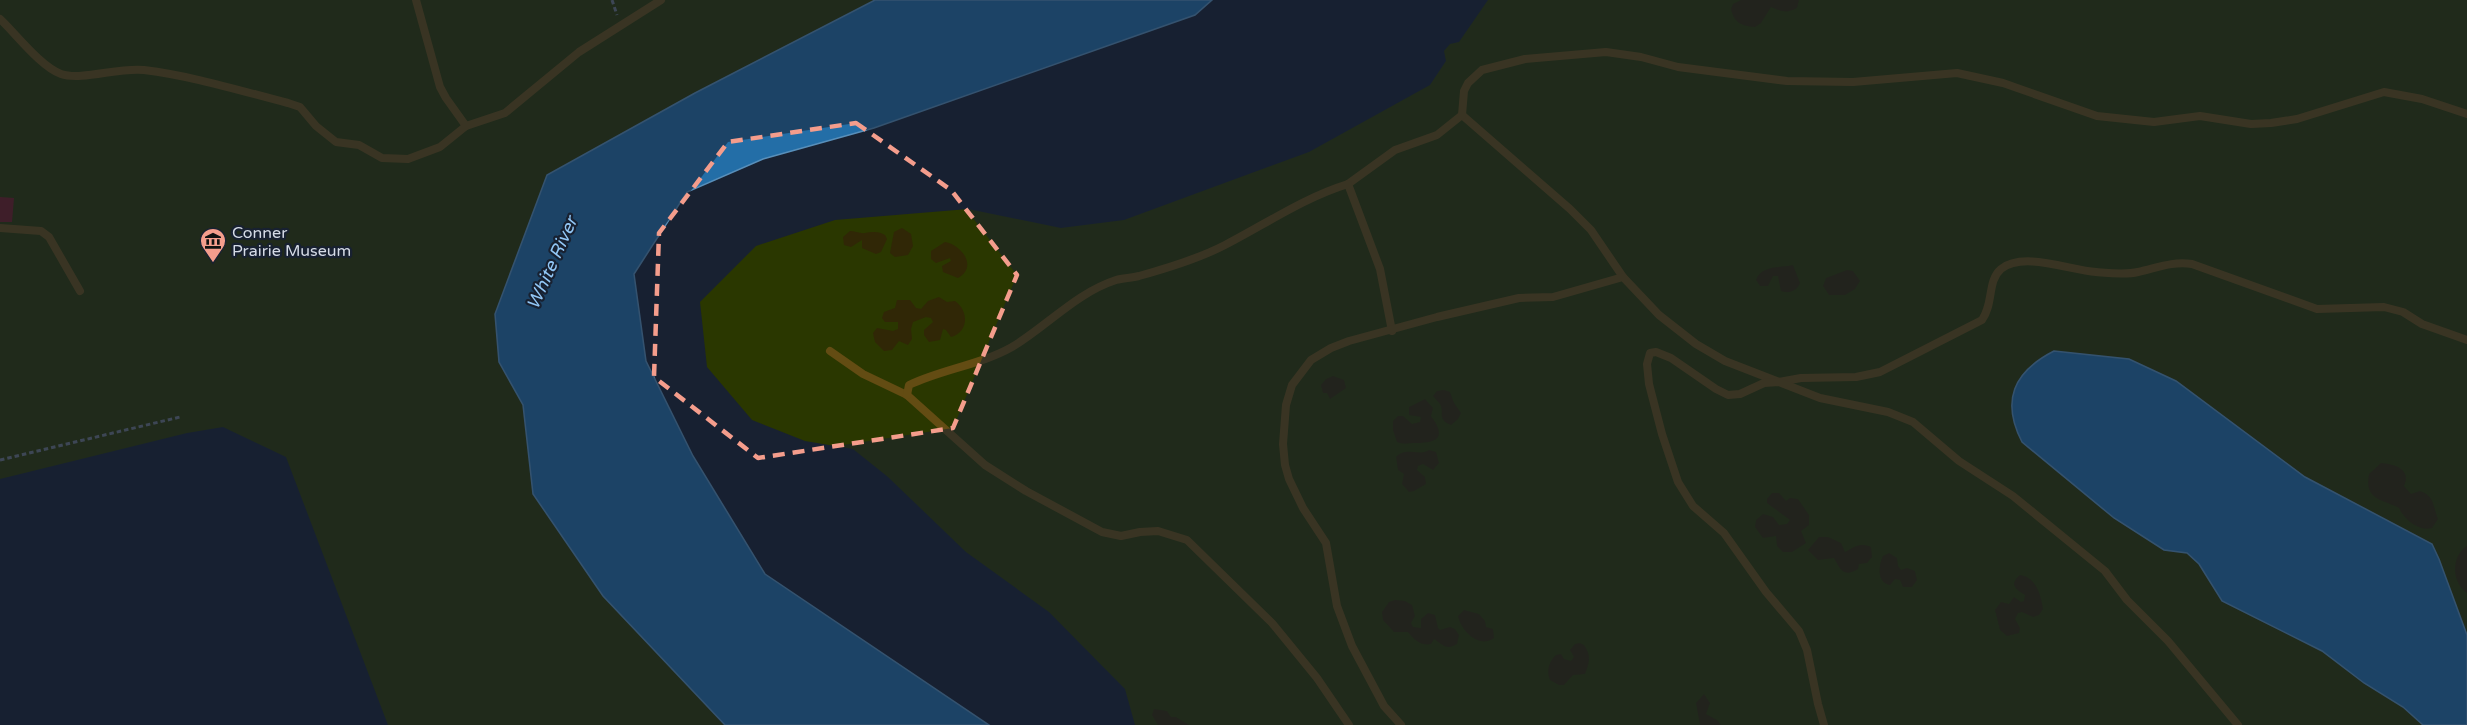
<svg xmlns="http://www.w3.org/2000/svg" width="2467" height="725" font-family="'Varela Round',sans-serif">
<rect width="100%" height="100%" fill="#182131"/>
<g fill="#2a3700">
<polygon points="0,0 890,0 499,362 523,405 533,495 718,719 725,725 388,725 286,457 223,427 187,433 0,479"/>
<polygon points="1488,0 2467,0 2467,725 1135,725 1125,689 1049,612 966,552 888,477 853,449 805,441 752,420 707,367 700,302 756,246 835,220 968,209 1061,228 1124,220 1309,152 1430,85 1446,61 1444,51 1450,44 1459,42"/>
</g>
<g fill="#302706">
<path d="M 1741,0 L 1799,0 L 1797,8 C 1786,14 1781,11 1771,7 L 1761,23 L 1755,27 C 1742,26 1734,23 1731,9 L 1733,4 Z"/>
<polygon points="902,228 911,234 913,246 908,255 895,257 890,253 894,232"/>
<path d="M 850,231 C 854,231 861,234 865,233 C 873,232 877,231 885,235 L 887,239 L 881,252 L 876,254 L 862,248 L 862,240 L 851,247 L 844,245 L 843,237 Z"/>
<path d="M 945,242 C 962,245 978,267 958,278 L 943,272 L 942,266 L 951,261 L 950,258 L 936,263 L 931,259 L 931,251 Z"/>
<path d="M 1793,265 L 1800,283 C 1797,291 1789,294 1781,291 L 1778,276 L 1773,276 L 1768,286 L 1760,286 L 1756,280 C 1761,265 1781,268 1793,265 Z"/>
<polygon points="1847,270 1853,271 1860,281 1855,289 1845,295 1829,295 1823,286 1826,278"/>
<path d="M 939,297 L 947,302 L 955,301 C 969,311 969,332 951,337 L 946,330 L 943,329 L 940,340 L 929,342 L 924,335 L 924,330 L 933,322 L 931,318 L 926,317 L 913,322 L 911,329 L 912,339 L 908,345 L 899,341 L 892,350 L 884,351 L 875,342 L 873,333 L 877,328 L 893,331 L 898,329 L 898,322 L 885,322 L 882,318 L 884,312 L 895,308 L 897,300 L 910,300 L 916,308 L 921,309 L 928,301 Z"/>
<polygon points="1333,376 1344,380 1346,388 1330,399 1327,393 1323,393 1321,385 1326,379"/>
<path d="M 1444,390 L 1450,392 L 1454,403 L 1461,413 L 1458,419 L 1451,425 C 1436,419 1445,412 1440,404 C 1438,401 1435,399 1433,396 L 1437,391 Z"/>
<path d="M 1425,399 L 1433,408 L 1431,416 C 1445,435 1441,443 1416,443 C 1409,443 1403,445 1397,442 L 1393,430 L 1393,421 L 1398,416 L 1403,416 L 1412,424 L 1420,422 L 1421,417 L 1409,415 L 1409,407 Z"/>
<path d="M 1429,450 L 1436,452 L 1439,463 L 1433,470 L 1423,464 L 1418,466 L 1417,470 L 1425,477 L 1426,484 L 1414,491 L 1409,492 L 1402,484 L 1404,474 L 1398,470 L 1396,457 C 1407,446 1418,457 1429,450 Z"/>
<path d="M 2381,463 C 2394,464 2412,469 2404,486 L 2411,494 L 2420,491 C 2435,496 2433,507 2438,519 L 2432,528 C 2419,532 2404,519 2399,508 C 2382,499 2364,500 2369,474 Z"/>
<polygon points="1772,493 1779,493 1786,501 1790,498 1798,499 1809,515 1809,525 1801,531 1806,543 1792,552 1783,552 1777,546 1776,536 1763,538 1755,527 1756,520 1763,514 1773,517 1779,525 1787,524 1790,520 1767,503 1767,499"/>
<path d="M 1819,537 L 1828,537 L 1841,543 L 1845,552 C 1854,548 1858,542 1871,547 L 1872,557 L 1867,563 L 1859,564 L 1858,569 C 1843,578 1840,569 1834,558 L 1818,560 L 1808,550 Z"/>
<path d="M 2467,546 L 2467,593 C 2451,582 2451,556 2467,546 Z"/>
<path d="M 1889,553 L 1897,558 L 1898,566 L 1901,570 L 1907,568 L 1915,571 L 1917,580 L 1912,587 L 1903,587 L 1900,580 L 1895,579 L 1890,585 C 1877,583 1878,566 1883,556 Z"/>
<path d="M 2020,575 C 2036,577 2041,595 2043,609 L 2039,615 L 2033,617 L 2022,612 L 2018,613 L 2015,619 L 2020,628 L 2019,633 L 2007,636 L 2000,630 L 1995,610 L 2001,602 L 2009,604 L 2014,597 L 2021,602 L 2024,601 L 2025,595 C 2015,589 2009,584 2020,575 Z"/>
<path d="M 1395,600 L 1405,601 L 1412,605 L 1415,616 L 1411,623 L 1413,627 L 1421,628 L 1421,619 L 1428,613 L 1435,615 L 1438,628 L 1440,630 L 1450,627 L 1455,629 L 1459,635 L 1457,644 C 1446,651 1442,644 1434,639 L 1431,644 C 1421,646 1414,640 1408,632 L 1394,632 L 1383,620 L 1382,612 L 1389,602 Z"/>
<path d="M 1464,610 L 1479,614 L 1485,621 L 1486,627 L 1493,629 L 1494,638 C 1479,649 1461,631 1458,616 Z"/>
<path d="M 1580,643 L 1584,645 C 1592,656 1589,664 1585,674 L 1573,675 L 1564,685 L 1559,685 L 1550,680 C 1546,671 1549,661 1556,655 L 1561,654 L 1564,659 L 1571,661 L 1574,657 L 1570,650 L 1575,644 Z"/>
<polygon points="1704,694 1710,703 1706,714 1717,720 1721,725 1700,725 1696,703"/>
<polygon points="1154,709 1167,711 1171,717 1176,717 1189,725 1158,725 1152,715"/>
</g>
<g fill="#236ea7" stroke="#588fba" stroke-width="1.5">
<polygon points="875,0 1212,0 1195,15 874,128 763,159 687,192 634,274 646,361 693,456 765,574 989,725 725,725 603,596 533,494 523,405 499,362 495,314 547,175 695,93"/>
<path d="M 2054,351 L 2129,359 L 2176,381 L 2305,477 L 2432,544 L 2439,559 L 2467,635 L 2467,725 L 2423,725 L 2403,707 L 2364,683 L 2322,651 L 2222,601 L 2199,564 L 2187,553 L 2164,550 L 2114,518 L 2022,442 C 2001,401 2013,372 2054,351 Z"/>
</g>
<polygon fill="#6e1c20" points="0,197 14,198 12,222 0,222"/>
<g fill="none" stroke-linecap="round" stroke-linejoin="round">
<g stroke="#6c7482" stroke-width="3" stroke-dasharray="4.5 3" stroke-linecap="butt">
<polyline points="612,0 617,15"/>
<polyline points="0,460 180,417"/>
</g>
<g stroke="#634c13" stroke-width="8">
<polyline points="416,0 440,87 446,98 466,126"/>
<path d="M 0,19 C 16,34 41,67 61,74 C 82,81 119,67 144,70 C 193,76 241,91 288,103 L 300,107 L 316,126 L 336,142 L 359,145 L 382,158 L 408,159 L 440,147 L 466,126 L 505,113 L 579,52 L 661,0"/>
<polyline points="1462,115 1570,209 1591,230 1623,277"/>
<polyline points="1348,184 1395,150 1437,135 1462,115 1464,91 1468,83 1482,70 1525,59 1606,52 1641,57 1678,67 1787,81 1853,82 1957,73 2003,83 2097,116 2154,122 2200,116 2251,124 2271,123 2297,119 2384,92 2422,99 2467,114"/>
<polyline points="0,228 41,231 49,237 80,291"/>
<polyline points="830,351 863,374 907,395 985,465 1026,491 1102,532 1121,536 1140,532 1158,531 1187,540 1272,623 1317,678 1349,725"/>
<path d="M 907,395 L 909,385 C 943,369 980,365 1012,347 C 1047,326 1076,293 1116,280 C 1123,278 1131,278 1139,276 C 1168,268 1198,259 1225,245 C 1266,224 1303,198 1348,184 L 1380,269 L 1392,331"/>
<path d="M 1401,725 L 1384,706 L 1352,646 L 1337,606 L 1326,543 L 1303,508 L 1289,479 L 1285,465 L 1283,444 L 1286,405 L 1292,385 L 1311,360 L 1331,348 L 1349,341 L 1437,317 L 1519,298 L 1553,297 L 1623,277 L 1659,315 L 1696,344 L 1725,361 L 1779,382 L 1801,378 L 1856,377 L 1880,372 L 1982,320 C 1994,303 1987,281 2001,269 C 2023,251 2069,270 2096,272 C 2109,273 2125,275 2138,272 C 2157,268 2172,261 2192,264 L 2317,309 L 2384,307 L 2403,312 L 2422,324 L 2467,340"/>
<polyline points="1824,725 1818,704 1807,650 1799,631 1766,592 1724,533 1693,506 1678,482 1662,434 1649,384 1647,364 1650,353 1656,352 1671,358 1716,389 1728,395 1740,394 1764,383 1779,382 1820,398 1888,412 1913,422 1959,461 2013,496 2105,571 2127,600 2168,641 2238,725"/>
</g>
</g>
<path d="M0 0H2467V725H0ZM 856,123 L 951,190 L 1017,275 L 953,428 L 758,458 L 654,377 L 659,233 L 728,142 Z" fill="#182131" fill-opacity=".55" fill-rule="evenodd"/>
<path fill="none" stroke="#f49d8c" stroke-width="4.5" stroke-dasharray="12 8" stroke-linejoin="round" d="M 856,123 L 951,190 L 1017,275 L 953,428 L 758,458 L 654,377 L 659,233 L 728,142 Z"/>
<defs>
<symbol id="museum-pin" viewBox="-11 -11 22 30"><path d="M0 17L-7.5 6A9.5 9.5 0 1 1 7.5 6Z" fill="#f49d8c" stroke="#182131"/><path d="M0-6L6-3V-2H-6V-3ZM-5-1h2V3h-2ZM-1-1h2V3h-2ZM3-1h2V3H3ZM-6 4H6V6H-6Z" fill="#111"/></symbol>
</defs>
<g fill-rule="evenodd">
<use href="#museum-pin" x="198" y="226" width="30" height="40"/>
</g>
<g text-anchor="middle" stroke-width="4.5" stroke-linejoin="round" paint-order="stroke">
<g font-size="16" fill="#d5dbe6" stroke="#182131" text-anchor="start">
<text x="232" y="238">Conner<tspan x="232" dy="18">Prairie Museum</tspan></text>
</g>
<g font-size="18" font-style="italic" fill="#92c7f6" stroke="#182131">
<text transform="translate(552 263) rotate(-66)" y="6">White River</text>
</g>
</g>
</svg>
